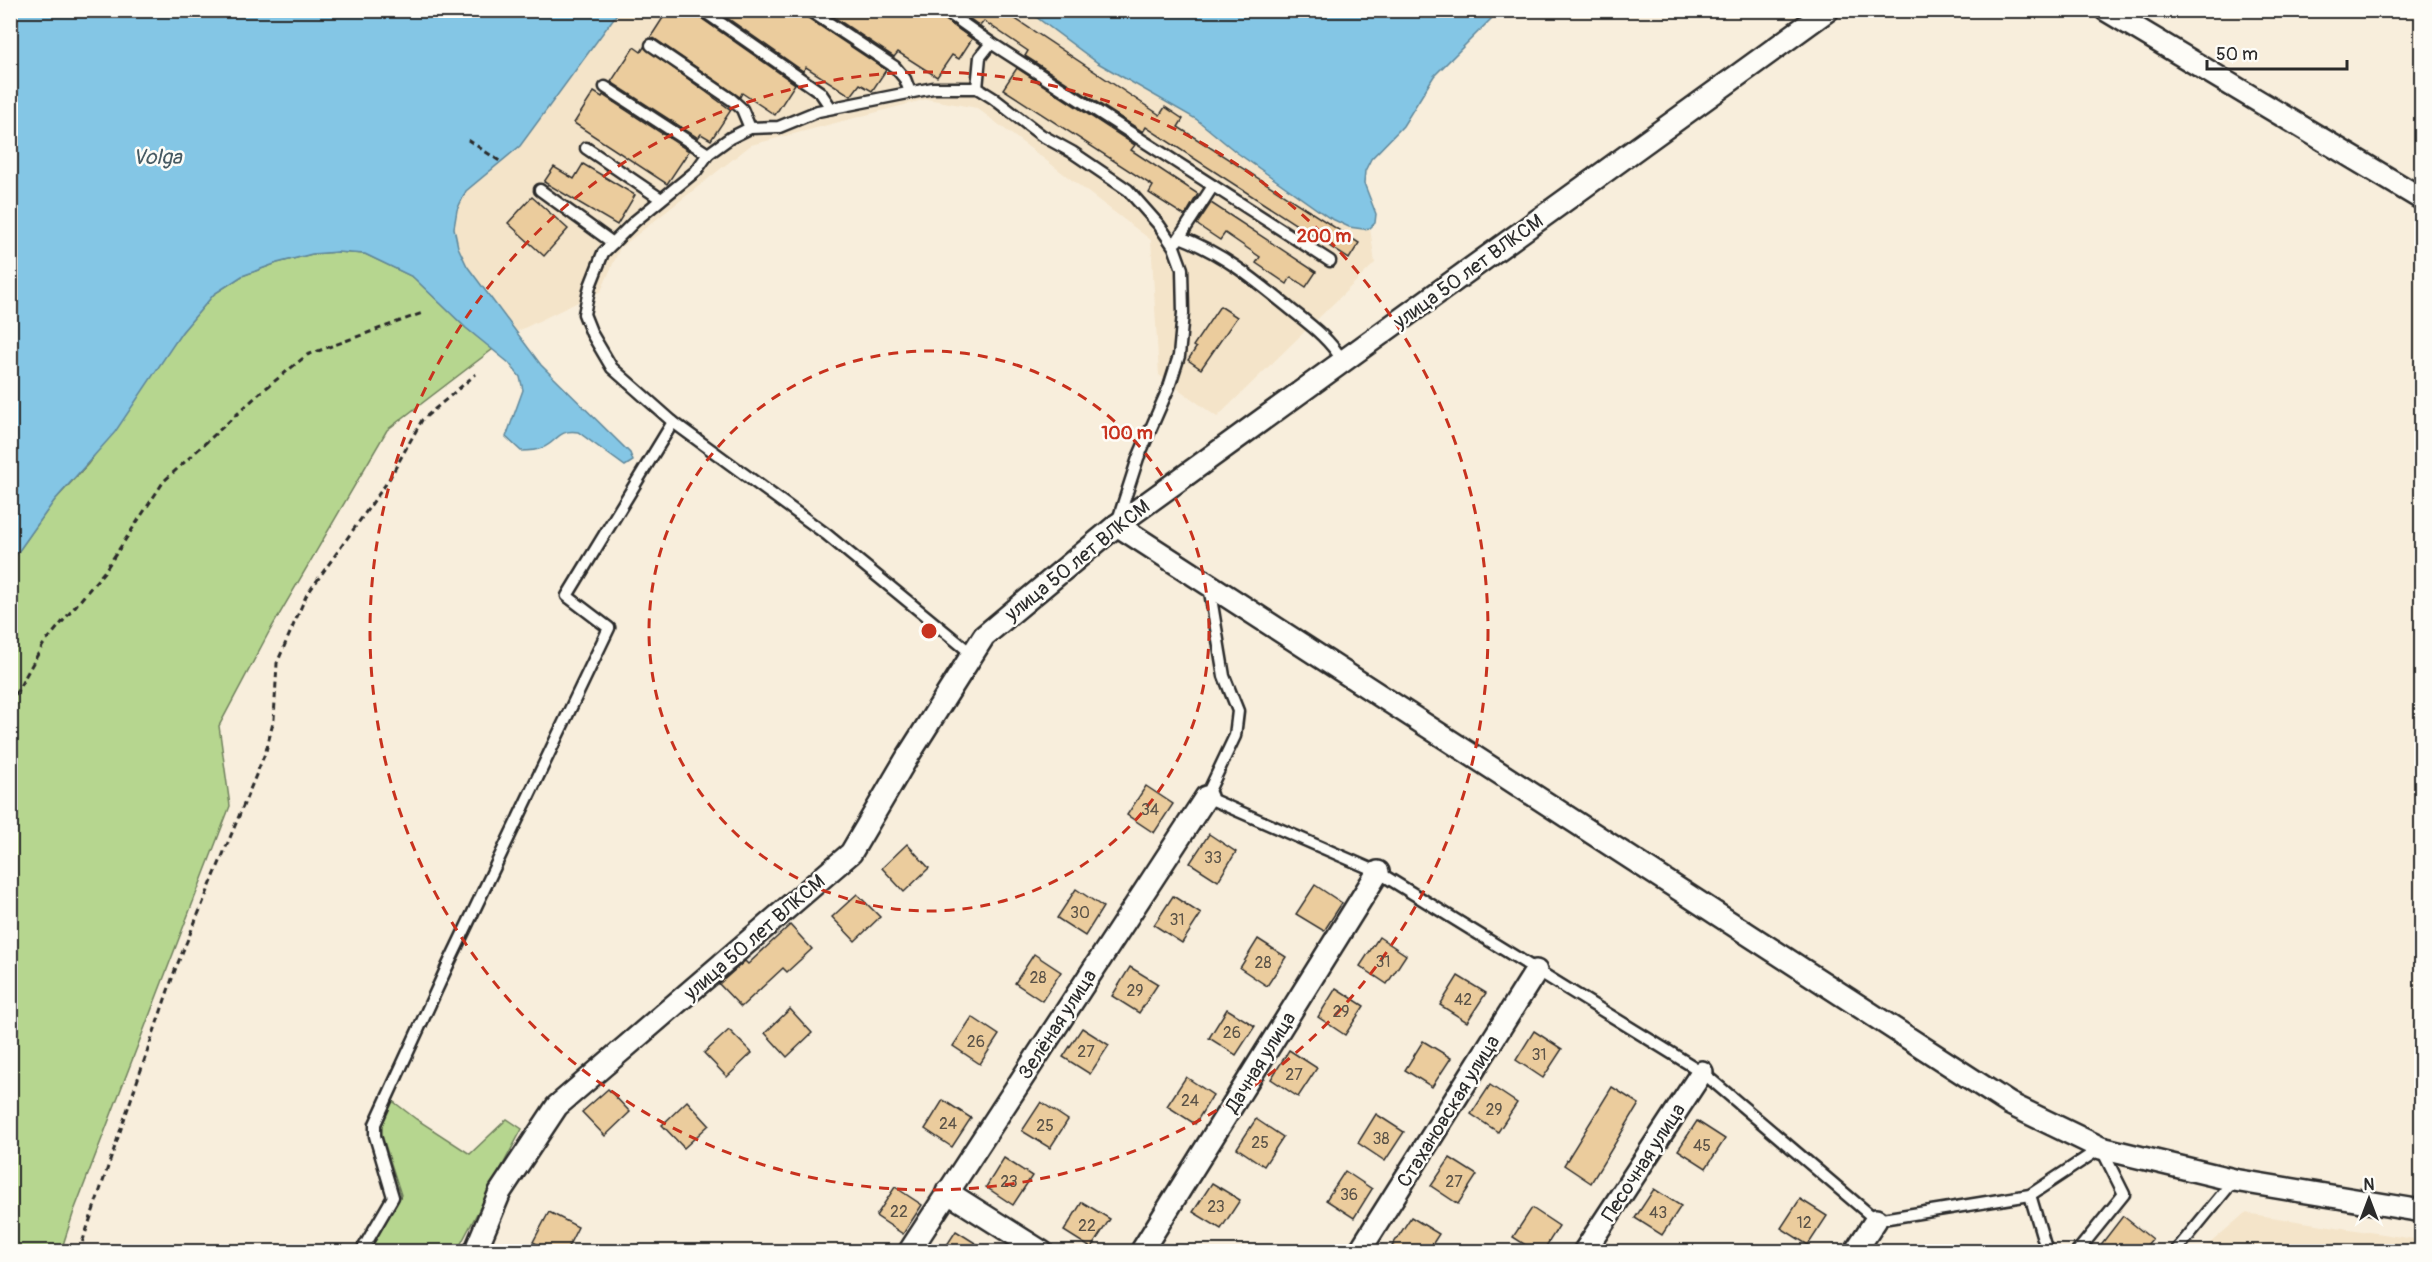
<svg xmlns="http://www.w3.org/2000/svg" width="2432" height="1262" font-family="Pangolin,sans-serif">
<rect width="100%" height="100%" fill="#f8eedc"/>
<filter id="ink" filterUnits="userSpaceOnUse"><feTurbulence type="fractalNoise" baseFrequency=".0167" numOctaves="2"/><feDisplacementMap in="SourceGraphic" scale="12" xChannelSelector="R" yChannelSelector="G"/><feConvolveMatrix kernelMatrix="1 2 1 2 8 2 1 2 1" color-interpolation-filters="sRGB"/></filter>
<g filter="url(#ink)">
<g fill="#f4e4c9">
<polygon points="1028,10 1098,63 1196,119 1274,181 1297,196 1363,229 1370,228 1375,263 1217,417 1159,375 1151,240 977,108 927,99 751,145 620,248 601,291 516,332 467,266 458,247 454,228 457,210 466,191 520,146 619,11"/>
<polygon points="2245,1213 2421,1240 2421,1251 2201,1251"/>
</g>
<g fill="#b6d68f" stroke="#70805d" stroke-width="1.5">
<polygon points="337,252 365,254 413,277 466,328 493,349 387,430 269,632 219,726 230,806 74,1211 61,1251 11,1252 11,562 54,501 88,464 182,332 214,294 242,276 277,263 312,254"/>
<polygon points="390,1099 416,1119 470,1154 507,1119 522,1129 457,1251 369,1252 401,1195 380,1129"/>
</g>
<g fill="#84c6e5" stroke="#60889b" stroke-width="1.5">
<path d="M 11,10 L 619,11 L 520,146 L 466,191 L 457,210 L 454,228 L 458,247 L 467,266 L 541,365 L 630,453 L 633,461 L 625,466 L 578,432 C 557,429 558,442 542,448 C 535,451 528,451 521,451 L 506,437 L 523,390 L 520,377 L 509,363 L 466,328 L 413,277 L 365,254 L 337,252 L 312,254 L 277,263 L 242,276 L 214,294 L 182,332 L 115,432 L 54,501 L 11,562 Z"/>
<polygon points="1028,11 1499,11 1434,76 1403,126 1371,159 1365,171 1364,183 1376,214 1375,223 1370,228 1363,229 1349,227 1328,217 1236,152 1196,119 1098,63"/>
</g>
<g fill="#ebcc9d" stroke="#2b2b2b" stroke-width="1.5">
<polygon points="668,10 695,10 698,16 795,84 775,115 742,93 740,97 655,39 650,38"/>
<polygon points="716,10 802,10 805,16 886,70 872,91 860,84 851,96 806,67 803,71"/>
<polygon points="823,10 937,10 940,16 972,39 959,59 952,55 937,77 898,52 894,57"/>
<polygon points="958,10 1002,10 1160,115 1165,107 1183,119 1178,127 1359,243 1349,259 1146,127 1143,132 1025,56 1028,51 984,21 980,26"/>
<polygon points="634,47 641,52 644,47 731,110 711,140 701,134 698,138 611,82"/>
<polygon points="1017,68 1135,145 1131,150 1198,194 1185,216 1149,193 1153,186 1003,89"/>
<polygon points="594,92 602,97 603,95 689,151 667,184 574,123"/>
<polygon points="583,164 635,195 617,225 544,182 554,167 574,179"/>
<polygon points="532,197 568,229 544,256 508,223"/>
<polygon points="1211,203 1316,272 1306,287 1291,277 1287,284 1256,263 1260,257 1225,233 1220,240 1199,226 1197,224"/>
<polygon points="1220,306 1237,317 1201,369 1188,360 1196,348 1193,346"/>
<polygon points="1146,786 1173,804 1154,833 1127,815"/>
<polygon points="1209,834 1236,852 1218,881 1190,863"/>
<polygon points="907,844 929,868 904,892 882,868"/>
<polygon points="1315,885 1342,903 1324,931 1296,914"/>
<polygon points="1076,889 1103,907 1085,936 1057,918"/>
<polygon points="857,894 880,917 855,941 832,917"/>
<polygon points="1173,896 1201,914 1182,943 1154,925"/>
<polygon points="790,925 812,949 787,972 783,968 741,1007 719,984 745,961 748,964"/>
<polygon points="1379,937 1406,955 1387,984 1360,966"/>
<polygon points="1258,939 1286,957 1267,986 1240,968"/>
<polygon points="1034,954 1061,972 1042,1001 1015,983"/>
<polygon points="1130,967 1158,984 1139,1013 1112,996"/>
<polygon points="1458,976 1486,993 1467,1022 1440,1005"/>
<polygon points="1336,988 1364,1006 1345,1035 1318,1017"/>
<polygon points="790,1009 812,1033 787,1057 765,1033"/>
<polygon points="1227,1009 1255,1026 1236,1055 1209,1038"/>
<polygon points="972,1017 999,1035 980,1064 953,1046"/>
<polygon points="1082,1028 1109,1045 1090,1074 1063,1057"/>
<polygon points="729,1030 752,1053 727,1077 704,1053"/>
<polygon points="1534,1031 1562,1049 1543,1078 1516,1060"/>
<polygon points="1423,1041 1451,1058 1432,1087 1405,1070"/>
<polygon points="1289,1050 1317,1068 1298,1097 1271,1079"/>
<polygon points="1186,1077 1213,1095 1195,1124 1167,1106"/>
<polygon points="1490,1085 1517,1103 1498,1132 1471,1114"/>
<polygon points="1612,1087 1639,1104 1591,1183 1564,1165"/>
<polygon points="608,1089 630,1112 605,1136 582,1112"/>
<polygon points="943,1100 971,1118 952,1147 925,1129"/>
<polygon points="687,1101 709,1125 684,1148 662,1125"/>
<polygon points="1041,1102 1068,1120 1050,1148 1022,1131"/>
<polygon points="1376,1114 1404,1132 1385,1161 1358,1143"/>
<polygon points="1256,1119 1283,1137 1264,1166 1237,1148"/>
<polygon points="1697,1121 1725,1139 1706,1168 1678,1150"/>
<polygon points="1004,1158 1032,1176 1013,1205 986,1187"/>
<polygon points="1450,1158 1477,1175 1458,1204 1431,1186"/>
<polygon points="1345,1171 1372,1189 1354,1218 1326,1200"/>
<polygon points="1212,1183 1240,1200 1221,1229 1193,1212"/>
<polygon points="895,1187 922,1205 903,1234 876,1216"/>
<polygon points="1654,1189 1681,1206 1662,1235 1635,1218"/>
<polygon points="1800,1199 1827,1216 1808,1245 1781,1228"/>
<polygon points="1082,1202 1110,1219 1091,1248 1064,1231"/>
<polygon points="1532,1208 1559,1226 1543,1251 1535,1251 1513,1237"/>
<polygon points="549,1212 578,1227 566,1251 551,1251 533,1242"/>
<polygon points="2123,1216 2152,1239 2142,1251 2096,1251"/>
<polygon points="1411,1217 1439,1234 1428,1251 1402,1251 1392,1246"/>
<polygon points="956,1231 988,1251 943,1251"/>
</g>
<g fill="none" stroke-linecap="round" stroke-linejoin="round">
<defs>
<g id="service">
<polyline points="702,10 820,92 831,108"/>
<polyline points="809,10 895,67 905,79 910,92"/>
<polyline points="944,10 991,43 980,57 977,88"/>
<polyline points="991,43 1330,261"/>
<polyline points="651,45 732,100 742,109 750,128"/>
<polyline points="605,87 708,154"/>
<polyline points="586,148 661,199"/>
<polyline points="540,190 613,243"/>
<path d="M 1180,237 C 1222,253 1254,279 1288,307 C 1310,325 1327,336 1343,361"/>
<polyline points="1177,241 1213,186"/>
<polyline points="1209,586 1224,676 1238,711 1235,736 1206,797 1378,872 1702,1072 1876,1220 2030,1195 2101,1148 2124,1194 2077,1252"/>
<polyline points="972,654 826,534 673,422 612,368 592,334 584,314 590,286 603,253 635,221 696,171 708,154 730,138 750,128 779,127 818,111 933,88 977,88 993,98 1041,135 1072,152 1128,190 1159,225 1174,247 1182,269 1183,313 1179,356 1169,387 1138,458 1118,520"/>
<polyline points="2030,1195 2047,1252"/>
<polyline points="361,1252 393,1197 375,1136 375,1124 447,967 609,628 567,596 673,422"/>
<polyline points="2175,1252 2234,1180"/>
</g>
<g id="minor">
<polyline points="2106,10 2422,199"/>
<polyline points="1117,525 2010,1104 2101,1148 2234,1180 2422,1211"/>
<polyline points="947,1192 1042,1252"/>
<polyline points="475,1252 500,1192 557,1106 851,853 908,756 984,636 1117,525 1828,10"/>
<polyline points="909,1252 1206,797"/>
<polyline points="1141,1252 1378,872"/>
<polyline points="1359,1252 1536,971"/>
<polyline points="1584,1252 1702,1072"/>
<polyline points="1855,1252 1876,1220"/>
</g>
</defs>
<use href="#service" stroke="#2b2b2b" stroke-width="15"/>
<use href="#minor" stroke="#2b2b2b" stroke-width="26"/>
<g stroke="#2b2b2b" stroke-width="3" stroke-dasharray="6 4.5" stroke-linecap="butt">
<polyline points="468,140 501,162"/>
<polyline points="10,704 43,645 104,572 164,481 260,393 307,355 425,312"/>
<polyline points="79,1252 175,970 266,751 274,719 277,663 306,596 388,481 422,420 476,374"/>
</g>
<use href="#service" stroke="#fdfcf7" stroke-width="10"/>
<use href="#minor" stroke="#fdfcf7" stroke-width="21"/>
</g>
</g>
<g fill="none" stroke="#c8321e" stroke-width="3" stroke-dasharray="10 8">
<circle cx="929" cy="631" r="280"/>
<circle cx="929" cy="631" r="559"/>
</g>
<g text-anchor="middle" stroke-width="5" stroke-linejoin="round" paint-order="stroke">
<g font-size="16" fill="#5b5348">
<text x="1150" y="815">34</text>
<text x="1213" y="863">33</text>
<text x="1080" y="918">30</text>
<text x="1177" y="925">31</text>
<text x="1383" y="967">31</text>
<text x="1263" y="968">28</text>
<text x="1038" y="983">28</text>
<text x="1135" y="996">29</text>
<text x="1463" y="1005">42</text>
<text x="1341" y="1017">29</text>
<text x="1232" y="1038">26</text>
<text x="976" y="1047">26</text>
<text x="1086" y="1057">27</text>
<text x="1539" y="1060">31</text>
<text x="1294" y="1080">27</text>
<text x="1190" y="1106">24</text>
<text x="1494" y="1115">29</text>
<text x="948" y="1129">24</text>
<text x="1045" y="1131">25</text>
<text x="1381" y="1144">38</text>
<text x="1260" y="1148">25</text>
<text x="1702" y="1151">45</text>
<text x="1009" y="1187">23</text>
<text x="1454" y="1187">27</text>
<text x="1349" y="1200">36</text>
<text x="1216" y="1212">23</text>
<text x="899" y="1217">22</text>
<text x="1658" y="1218">43</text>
<text x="1804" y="1228">12</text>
<text x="1087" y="1231">22</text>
</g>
<g font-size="20" fill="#2b2b2b" stroke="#fdfcf7">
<text transform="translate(1468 271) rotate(-36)" y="7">улица 50 лет ВЛКСМ</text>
<text transform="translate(1077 560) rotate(-39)" y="7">улица 50 лет ВЛКСМ</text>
<text transform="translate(754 937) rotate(-41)" y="7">улица 50 лет ВЛКСМ</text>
<text transform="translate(1057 1024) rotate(-57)" y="7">Зелёная улица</text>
<text transform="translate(1260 1062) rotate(-58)" y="7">Дачная улица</text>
<text transform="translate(1448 1111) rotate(-58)" y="7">Стахановская улица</text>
<text transform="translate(1643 1162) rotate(-57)" y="7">Песочная улица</text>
</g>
<g font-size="21" font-style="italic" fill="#465a63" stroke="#fdfcf7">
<text x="157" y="164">Volga</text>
</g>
</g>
<circle cx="929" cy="631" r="9" fill="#c8321e" stroke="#fdfcf7" stroke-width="3"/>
<g font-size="18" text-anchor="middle" font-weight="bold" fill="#c8321e" stroke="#fdfcf7" stroke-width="5" stroke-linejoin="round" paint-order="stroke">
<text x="1324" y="242">200 m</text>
<text x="1127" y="439">100 m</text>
</g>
<rect width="2432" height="1262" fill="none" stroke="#fdfcf7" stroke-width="36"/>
<rect x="18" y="18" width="2396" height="1226" fill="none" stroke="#2b2b2b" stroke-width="2" filter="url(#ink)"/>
<g transform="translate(2369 1199)" stroke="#fdfcf7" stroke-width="4.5" paint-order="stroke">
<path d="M0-4.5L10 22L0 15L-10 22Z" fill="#2b2b2b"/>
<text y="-9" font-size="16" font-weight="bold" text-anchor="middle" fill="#2b2b2b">N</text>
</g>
<path d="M2207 60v9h140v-9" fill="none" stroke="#2b2b2b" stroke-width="3"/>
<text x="2216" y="60" font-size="18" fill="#2b2b2b" stroke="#fdfcf7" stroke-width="4.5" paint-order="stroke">50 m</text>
</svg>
